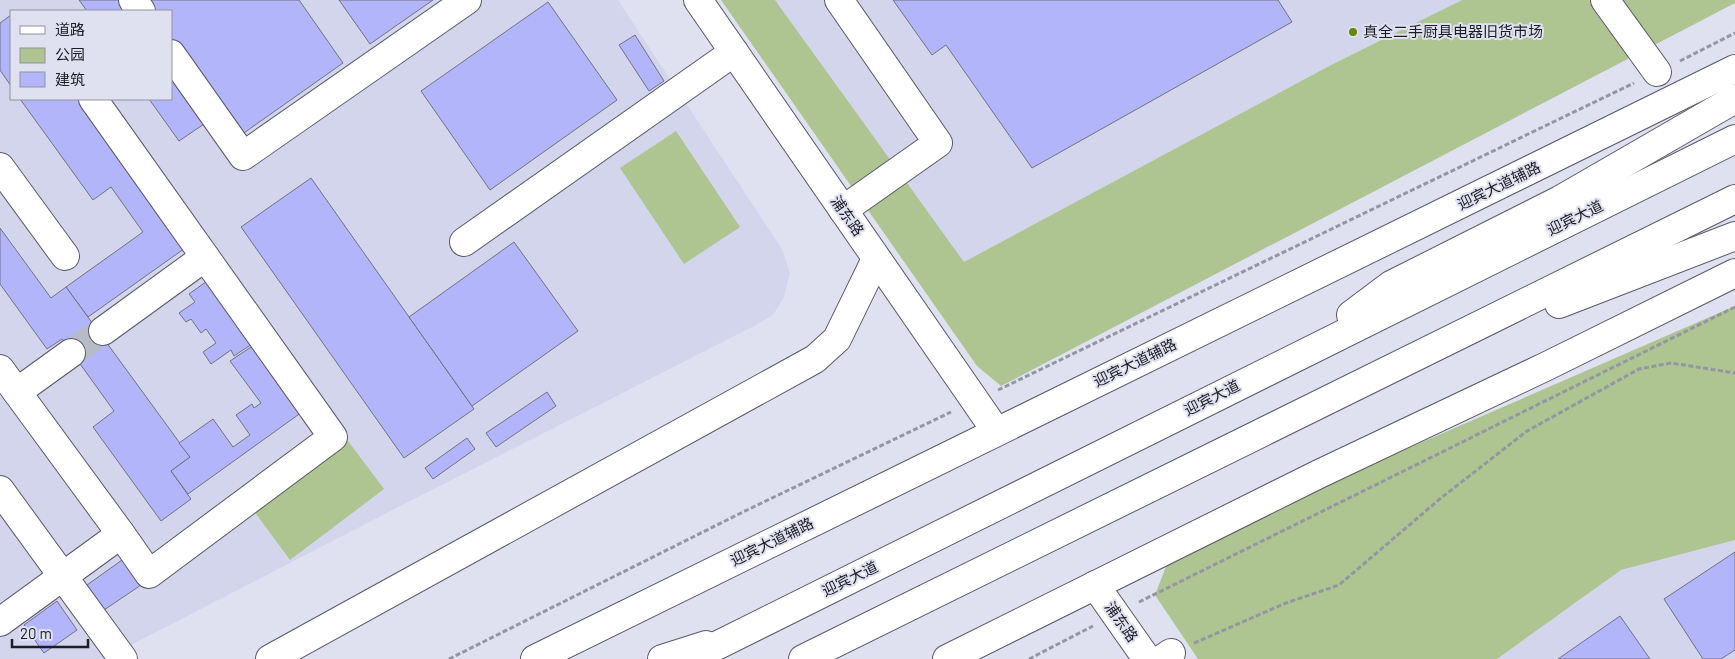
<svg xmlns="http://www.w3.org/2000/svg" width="1735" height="659" font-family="Barlow,'Noto Sans SC',sans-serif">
<rect width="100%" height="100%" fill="#dfe1f1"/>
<g fill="#d3d5ec" fill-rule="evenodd">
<path d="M 0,0 L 618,0 L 782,249 L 790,273 L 784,297 L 773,315 L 758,324 L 414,499 L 104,659 L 0,659 ZM 11,11 L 171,11 L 171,99 L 11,99 Z"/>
<polygon points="775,0 1462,0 1331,65 964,262"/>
<polygon points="1735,540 1735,659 1497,659 1621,570"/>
</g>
<g fill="#aec491">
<polygon points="721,0 775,0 964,262 1331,65 1462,0 1735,0 1735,3 1001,386 977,366"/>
<polygon points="676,131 740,227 684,264 620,168"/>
<polygon points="1735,306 1735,540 1621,570 1497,659 1198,659 1155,595 1172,551"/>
<polygon points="345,437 384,489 290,560 251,507"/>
</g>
<g fill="#b2b5fa" stroke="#717280">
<polygon points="79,0 120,0 128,11 87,11"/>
<polygon points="145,0 299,0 343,63 241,135 171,37 171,11 153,11"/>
<polygon points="339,0 433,0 370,44"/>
<polygon points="893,0 1278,0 1292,22 1032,168 946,45 932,55"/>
<polygon points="548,2 617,100 490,190 421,91"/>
<polygon points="11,15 11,86 0,70 0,23"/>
<polygon points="635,35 664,81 649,91 619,45"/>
<polygon points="171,72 207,122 179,141 149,99 171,99"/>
<polygon points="20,99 82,99 188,246 88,317 66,287 143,232 111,187 93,200"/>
<polygon points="311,178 474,409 404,458 241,227"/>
<polygon points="0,228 51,298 66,287 190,457 171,471 191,499 161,521 93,427 114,411 62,339 47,349 0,284"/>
<polygon points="514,242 578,331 472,406 409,317"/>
<polygon points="217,274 261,338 234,356 231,350 211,364 203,352 216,343 206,329 201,333 191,319 186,322 179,313 195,302 189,294"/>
<polygon points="254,345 302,412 188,494 171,471 190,457 179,443 213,419 233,447 250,435 236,415 252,404 254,408 261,403 230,361"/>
<polygon points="547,392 556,406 496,447 486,433"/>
<polygon points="467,438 475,449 433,479 425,468"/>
<polygon points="1735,552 1735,650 1721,659 1703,659 1664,599"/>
<polygon points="129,555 147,581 104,610 87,585"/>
<polygon points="57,601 77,630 44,653 24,625"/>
<polygon points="1620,616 1650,659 1558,659"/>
</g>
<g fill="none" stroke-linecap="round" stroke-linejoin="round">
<polyline stroke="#b8bac8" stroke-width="28" stroke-dasharray="28 14" stroke-linecap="butt" points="71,353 103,331"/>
<defs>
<g id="minor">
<polyline points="133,0 141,11"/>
<polyline points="698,0 996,431"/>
<polyline points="839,0 938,143 843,210"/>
<polyline points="1605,0 1657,72"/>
<polyline points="171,54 243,156 467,0"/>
<polyline points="93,99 333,437 149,574 121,534"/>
<polyline points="0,167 65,256"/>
<polyline points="464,242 734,52"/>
<polyline points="103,331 205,257"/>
<polyline points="0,369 121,534 0,622"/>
<polyline points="17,392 71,353"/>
<polyline points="0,490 123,659"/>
<polyline points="1095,585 1147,659"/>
<polyline points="270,659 815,359 837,339 876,259"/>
<polyline points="1162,659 1171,653"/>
</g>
<g id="major">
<polyline points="535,659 1735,69"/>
<polyline points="947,659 1319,474 1547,366 1735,273"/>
</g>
<g id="highway">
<polyline points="1559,304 1735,236"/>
<polyline points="1351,315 1391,285 1560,200 1735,99"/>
<polyline points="662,659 706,645"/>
<polyline points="690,659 1735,139"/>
<polyline points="803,659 1735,199"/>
</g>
</defs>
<use href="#minor" stroke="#585967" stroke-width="30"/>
<use href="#major" stroke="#585967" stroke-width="30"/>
<use href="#highway" stroke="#585967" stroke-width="30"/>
<g stroke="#9496a2" stroke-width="3" stroke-dasharray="5 2.5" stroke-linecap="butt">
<polyline points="1680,61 1735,33"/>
<polyline points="998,390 1634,83"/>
<polyline points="1139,602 1735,307"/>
<polyline points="1194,643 1286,603 1339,585 1441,498 1527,431 1639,369 1671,363 1735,373"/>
<polyline points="449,659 743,512 951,412"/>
<polyline points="1029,659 1093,626"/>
</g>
<use href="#minor" stroke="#fff" stroke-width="28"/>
<use href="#major" stroke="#fff" stroke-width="28"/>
<use href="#highway" stroke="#fff" stroke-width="28"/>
</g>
<circle fill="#63880f" stroke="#dfe1f1" stroke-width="2" cx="1353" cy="32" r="5"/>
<g text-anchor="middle" stroke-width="4" stroke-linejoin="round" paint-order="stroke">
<g font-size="15" fill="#1d1e23" stroke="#dfe1f1" text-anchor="start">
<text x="1363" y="37">真全二手厨具电器旧货市场</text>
</g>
<g font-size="15" fill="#1d1e23" stroke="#dfe1f1">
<text transform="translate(1499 186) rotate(-26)" y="5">迎宾大道辅路</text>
<text transform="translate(847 216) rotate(55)" y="5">浦东路</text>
<text transform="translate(1575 218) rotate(-26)" y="5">迎宾大道</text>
<text transform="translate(1135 363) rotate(-26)" y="5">迎宾大道辅路</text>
<text transform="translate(1212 398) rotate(-27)" y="5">迎宾大道</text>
<text transform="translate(772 542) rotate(-26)" y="5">迎宾大道辅路</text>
<text transform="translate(850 579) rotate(-26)" y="5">迎宾大道</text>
<text transform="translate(1121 622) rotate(55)" y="5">浦东路</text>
</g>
</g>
<rect x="10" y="10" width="162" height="90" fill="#dfe1f1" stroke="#91939f"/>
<rect x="20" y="26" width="25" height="8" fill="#ffffff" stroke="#91939f"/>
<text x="55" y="35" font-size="15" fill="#1d1e23">道路</text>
<rect x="20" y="48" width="25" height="15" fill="#aec491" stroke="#91939f"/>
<text x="55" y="60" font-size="15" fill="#1d1e23">公园</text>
<rect x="20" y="72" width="25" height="15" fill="#b2b5fa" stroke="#91939f"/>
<text x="55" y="85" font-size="15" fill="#1d1e23">建筑</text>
<path d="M12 639v8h76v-8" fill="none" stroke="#1d1e23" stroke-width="2.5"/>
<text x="20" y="639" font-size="15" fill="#1d1e23" stroke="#dfe1f1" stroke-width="4" paint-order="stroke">20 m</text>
</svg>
